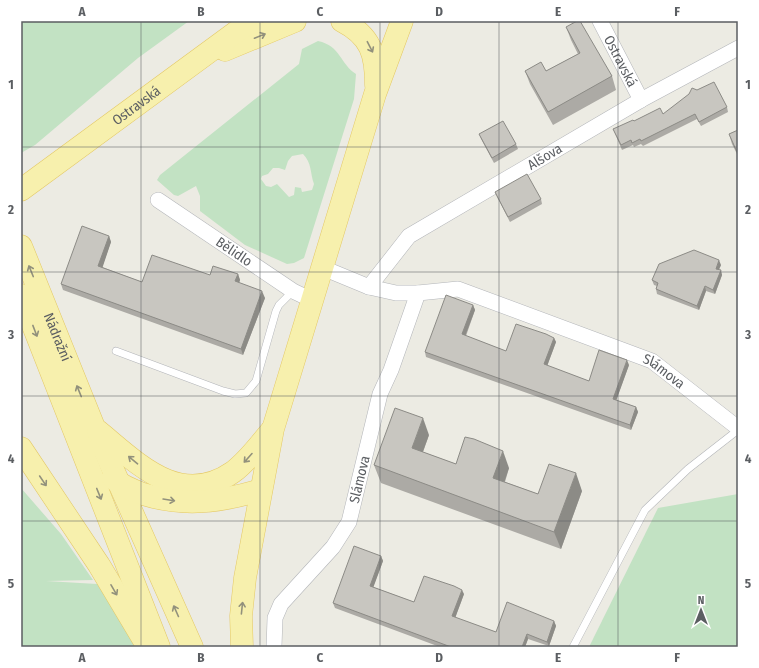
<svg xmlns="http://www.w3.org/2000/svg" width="759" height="668" font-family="'Fira Sans Condensed',sans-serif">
<rect width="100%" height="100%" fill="#ecebe3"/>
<g fill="#c2e2c3" fill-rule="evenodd">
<polygon points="21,21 189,21 138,58 35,145 21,153"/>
<path d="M 318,41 C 341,46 340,64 356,74 L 354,99 L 304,258 L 294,263 L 287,264 L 245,245 L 200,211 L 200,196 L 196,186 L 178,196 L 174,195 L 157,180 L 160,175 L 299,64 L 302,49 ZM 303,154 C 312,163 310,173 314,184 L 312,190 L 302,192 L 301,188 L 295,187 L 294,195 L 289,197 L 277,184 L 271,187 L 266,186 L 261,179 L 262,176 L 268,174 L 273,168 L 279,168 L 285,170 L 288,161 L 292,156 Z"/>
<polygon points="21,488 61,534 93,580 46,581 97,584 128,628 135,647 21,647"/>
<polygon points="738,494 738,647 589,647 658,508"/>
</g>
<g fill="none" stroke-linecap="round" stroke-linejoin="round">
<defs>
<g id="lane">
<polyline points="116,351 223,391 235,394 246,393 256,381 276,311 279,305 293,291"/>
<polyline points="573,647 645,510 688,469 738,430"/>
</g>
<g id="street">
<path id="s1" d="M 600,21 L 641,100"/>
<path id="s2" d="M 158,200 L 293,291 L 312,300"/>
<path id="s3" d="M 323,268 L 369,287 L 396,293 L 418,293 L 458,289 L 652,361 L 738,428"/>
<path id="s4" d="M 369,287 L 409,236 L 641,100 L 738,48"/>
<path id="s5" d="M 274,647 L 275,618 L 281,604 L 333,547 L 349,522 L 380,394 L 391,370 L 418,293"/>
</g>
<g id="primary">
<path d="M 342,21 C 371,36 376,54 376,85"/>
<polyline points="225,50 295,21"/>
<path id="s6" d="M 21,190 L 251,21"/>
<path id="s7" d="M 21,246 L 94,427 L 192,647"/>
<polyline points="21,295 159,647"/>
<path d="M 98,431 C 137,463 180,509 233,472 C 248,461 260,444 272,430"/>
<polyline points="21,448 99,565 148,647"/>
<path d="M 113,478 C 121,486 132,490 143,494 C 184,507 220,502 261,490"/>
<polyline points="242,647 241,616 245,578 273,429 375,94 402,21"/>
</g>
</defs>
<use href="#lane" stroke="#b3b5b9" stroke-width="8"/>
<use href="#street" stroke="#b3b5b9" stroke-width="16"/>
<use href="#primary" stroke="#e4c864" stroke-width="23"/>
<use href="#lane" stroke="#fff" stroke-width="7"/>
<use href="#street" stroke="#fff" stroke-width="15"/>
<use href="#primary" stroke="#f7f0ad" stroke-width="22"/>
</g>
<g fill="#acaaa5">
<polygon points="566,27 612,76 616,90 553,125 530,84 525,71 546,71 578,54 571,40"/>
<polygon points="727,107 728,112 701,126 697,119 643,146 641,144 634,147 633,145 622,150 613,129 634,121 663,114"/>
<polygon points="738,130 738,156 732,144 729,134"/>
<polygon points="479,134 516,144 518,149 494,163 481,139"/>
<polygon points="495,192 541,199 542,204 510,222 497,197"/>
<polygon points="109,236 111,242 102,267 142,282 210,275 238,274 240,280 239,283 265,298 243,355 63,290 61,284"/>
<polygon points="721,265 719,270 722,275 715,294 706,291 699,310 657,294 656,289 657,286 654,285 652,280"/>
<polygon points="473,305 475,310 466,336 506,351 554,338 556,342 547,366 589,381 629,365 616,400 636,407 638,412 631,430 426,357 425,352"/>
<polygon points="429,435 423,452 456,464 509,468 505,482 538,494 582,491 561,549 381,483 374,465"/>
<polygon points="381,556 383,561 373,587 414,602 464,594 455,618 496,632 554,621 556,626 549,646 528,639 525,647 440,647 335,608 333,603"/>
</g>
<g fill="#8c8b86">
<polygon points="109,236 111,242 101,272 98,266"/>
<polygon points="719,260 721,265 717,273 716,269"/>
<polygon points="721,270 722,275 715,294 713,290"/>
<polygon points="238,274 240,280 237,288 235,281"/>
<polygon points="705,286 706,291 699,310 697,306"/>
<polygon points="262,291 265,298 243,355 241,349"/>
<polygon points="473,305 475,310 464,339 462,334"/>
<polygon points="554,338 556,342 546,369 544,364"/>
<polygon points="627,360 629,365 615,404 613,399"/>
<polygon points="636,407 638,412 631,430 630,425"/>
<polygon points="423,418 429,435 418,465 412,448"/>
<polygon points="503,451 509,468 500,495 493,478"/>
<polygon points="576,473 582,491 561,549 554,532"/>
<polygon points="381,556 383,561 372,591 370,586"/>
<polygon points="462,590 464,594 454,621 452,616"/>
<polygon points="554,621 556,626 549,646 547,642"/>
<polygon points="527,634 528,639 525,647 522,647"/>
</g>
<g fill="#c8c6c0" stroke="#8c8b86">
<polygon points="577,21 580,21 612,76 548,112 525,71 541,62 546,71 580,53 566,27"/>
<polygon points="714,82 727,107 699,122 695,114 641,141 640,139 632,143 631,140 621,145 613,129 633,120 634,121 660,108 663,114 689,94 692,88 697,90"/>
<polygon points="503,121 516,144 492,158 479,134"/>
<polygon points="738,130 738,151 737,152 729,134"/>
<polygon points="527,174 541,199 508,217 495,192"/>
<polygon points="82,226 109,236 98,266 142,282 152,255 210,275 213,266 238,274 235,281 262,291 241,349 61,284"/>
<polygon points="694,250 719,260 716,269 721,270 713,290 705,286 697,306 656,289 658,283 652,280 659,264"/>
<polygon points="446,295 473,305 462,334 506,351 516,324 546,334 554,338 544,364 589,381 599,350 627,360 613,399 636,407 630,425 425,352"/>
<polygon points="395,408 423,418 412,448 456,464 465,437 474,439 503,451 493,478 538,494 549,464 576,473 554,532 374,465"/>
<polygon points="354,546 381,556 370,586 414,602 424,576 454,586 462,590 452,616 496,632 507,602 554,621 547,642 527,634 522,647 451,647 333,603"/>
</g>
<defs><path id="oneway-shaft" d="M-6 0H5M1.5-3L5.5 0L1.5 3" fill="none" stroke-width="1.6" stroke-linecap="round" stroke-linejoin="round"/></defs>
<g stroke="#92917c">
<use href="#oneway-shaft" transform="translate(260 36) rotate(-22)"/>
<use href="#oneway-shaft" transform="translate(370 47) rotate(63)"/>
<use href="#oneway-shaft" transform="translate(31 271) rotate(-112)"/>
<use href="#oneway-shaft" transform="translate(35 331) rotate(69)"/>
<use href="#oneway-shaft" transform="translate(79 391) rotate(-112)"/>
<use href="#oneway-shaft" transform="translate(248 458) rotate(132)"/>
<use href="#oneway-shaft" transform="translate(133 460) rotate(-140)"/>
<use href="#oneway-shaft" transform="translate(43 481) rotate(56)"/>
<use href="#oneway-shaft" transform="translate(99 494) rotate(68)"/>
<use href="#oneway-shaft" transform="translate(169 500) rotate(9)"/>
<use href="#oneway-shaft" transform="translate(114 590) rotate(60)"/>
<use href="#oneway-shaft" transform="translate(242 608) rotate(-84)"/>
<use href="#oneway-shaft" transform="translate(176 611) rotate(-114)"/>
</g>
<path fill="none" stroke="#5b5e62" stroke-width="1" stroke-opacity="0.55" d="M 141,21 L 141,647M 260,21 L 260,647M 380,21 L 380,647M 499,21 L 499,647M 618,21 L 618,647M 21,147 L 738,147M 21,272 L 738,272M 21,396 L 738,396M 21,521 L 738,521"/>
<g text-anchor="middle" stroke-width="3" stroke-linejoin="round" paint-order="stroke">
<g font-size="14" fill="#5b5e62" stroke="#fff">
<text dy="5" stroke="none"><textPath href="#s1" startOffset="45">Ostravská</textPath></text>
<text dy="5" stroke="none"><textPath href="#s6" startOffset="143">Ostravská</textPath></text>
<text dy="5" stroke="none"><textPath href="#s4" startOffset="222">Alšova</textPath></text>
<text dy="5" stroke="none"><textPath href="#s2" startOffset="92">Bělidlo</textPath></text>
<text dy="5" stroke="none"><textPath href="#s7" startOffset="98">Nádražní</textPath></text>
<text dy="5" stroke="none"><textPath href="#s3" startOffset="362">Slámova</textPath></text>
<text dy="5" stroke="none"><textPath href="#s5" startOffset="195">Slámova</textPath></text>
</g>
</g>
<rect width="759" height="668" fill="none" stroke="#ffffff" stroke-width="44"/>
<g transform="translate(701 610)" stroke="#ffffff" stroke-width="3" paint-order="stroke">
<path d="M0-3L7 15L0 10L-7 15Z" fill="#5b5e62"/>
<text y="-6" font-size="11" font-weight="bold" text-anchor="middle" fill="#5b5e62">N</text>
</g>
<rect x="22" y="22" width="715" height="624" fill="none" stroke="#5b5e62" stroke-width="1.5"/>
<g font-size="13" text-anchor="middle" font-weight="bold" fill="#5b5e62">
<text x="82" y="16">A</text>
<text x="201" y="16">B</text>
<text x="320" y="16">C</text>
<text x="439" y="16">D</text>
<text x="558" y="16">E</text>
<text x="677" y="16">F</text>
<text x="11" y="89">1</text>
<text x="748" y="89">1</text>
<text x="11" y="214">2</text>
<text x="748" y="214">2</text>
<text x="11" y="339">3</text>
<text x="748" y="339">3</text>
<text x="11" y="463">4</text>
<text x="748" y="463">4</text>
<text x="11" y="588">5</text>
<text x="748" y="588">5</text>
<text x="82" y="662">A</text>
<text x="201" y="662">B</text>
<text x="320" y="662">C</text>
<text x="439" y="662">D</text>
<text x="558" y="662">E</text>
<text x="677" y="662">F</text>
</g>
</svg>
